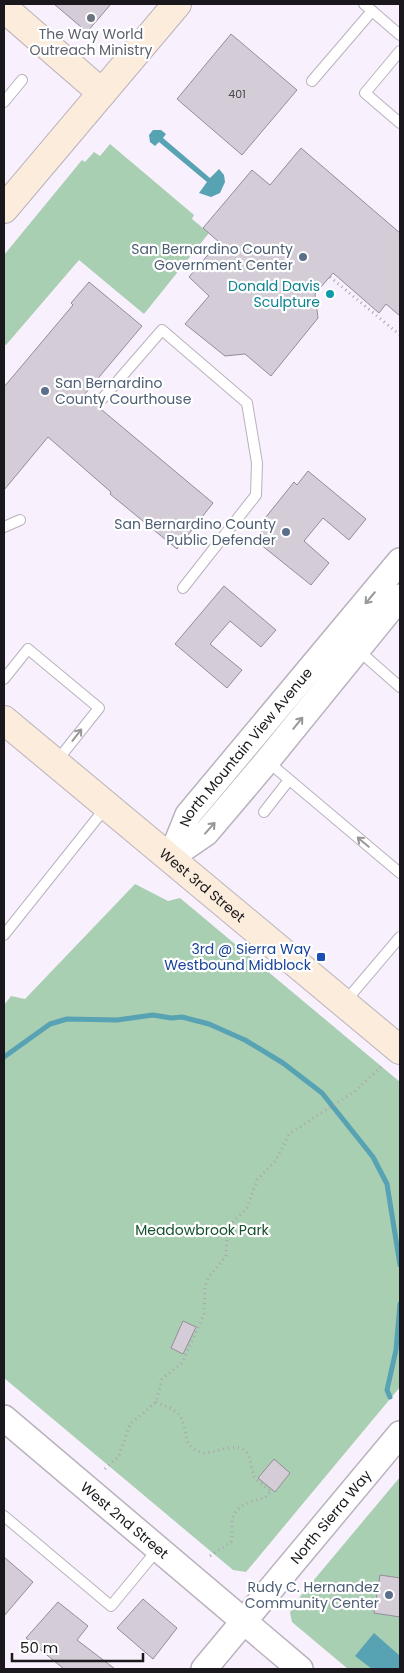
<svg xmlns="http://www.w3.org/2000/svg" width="404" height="1673" font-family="Poppins,sans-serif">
<rect width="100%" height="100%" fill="#f8f0fc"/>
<g fill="#a9cfb2">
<polygon points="110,144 194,215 192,219 209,233 144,314 79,260 6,345 4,344 4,255 82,160 85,162 94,152 100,156"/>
<polygon points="135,884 168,901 180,898 400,1082 400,1387 246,1572 233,1570 4,1378 4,1005 11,996 25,999"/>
<polygon points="400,1477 400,1669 348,1669 292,1622 290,1613 293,1605"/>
</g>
<g fill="#57a2b3">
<polygon points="153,130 161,130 166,134 163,138 210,178 219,169 224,175 225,182 220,193 211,197 199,193 207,182 159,142 155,146 150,142 149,135"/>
<polygon points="374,1633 400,1656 400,1669 372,1669 355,1656"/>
</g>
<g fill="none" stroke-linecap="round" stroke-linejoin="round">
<g stroke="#57a2b3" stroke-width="5">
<polyline points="4,1057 50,1024 67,1019 117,1020 153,1015 171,1018 182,1017 209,1024 245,1040 283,1063 322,1093 373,1157 387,1184 400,1265"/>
<polyline points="390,1397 387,1390 396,1350 400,1304"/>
</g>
</g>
<g fill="#d4cdd8" stroke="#948d98">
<polygon points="54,4 111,4 87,32"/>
<polygon points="231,34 297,90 242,155 177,99"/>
<polygon points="301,148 400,233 400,316 386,304 379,313 333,273 315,294 318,318 271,376 245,354 225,356 185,324 209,296 189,277 219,242 203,228 252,170 270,185"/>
<polygon points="89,282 142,326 84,395 213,503 177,549 110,494 111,492 48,437 4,490 4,387 73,305 71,303"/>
<polygon points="308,471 366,519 349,540 323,518 304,541 329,563 311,585 255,540 266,525 262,522 294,482 297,485"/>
<polygon points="224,586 276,630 261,647 230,621 210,644 242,670 227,688 175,644"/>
<polygon points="183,1321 196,1327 183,1354 171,1348"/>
<polygon points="274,1459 290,1473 275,1492 258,1478"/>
<polygon points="4,1557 33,1582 4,1616"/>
<polygon points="380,1575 400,1578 400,1617 374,1613"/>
<polygon points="143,1599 177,1628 153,1659 117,1628"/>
<polygon points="58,1602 88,1626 77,1640 115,1669 64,1669 26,1638"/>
</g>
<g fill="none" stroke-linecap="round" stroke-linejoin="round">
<defs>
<g id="service">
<polyline points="364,4 400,35"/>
<polyline points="400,51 365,93 400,123"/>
<polyline points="312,81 372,11"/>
<polyline points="4,102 22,80"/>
<polyline points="103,398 162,330 247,403 257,463 256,495 183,588"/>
<polyline points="4,527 20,520"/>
<polyline points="358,650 400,687"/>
<polyline points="4,679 28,649 99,708 56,762"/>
<polyline points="267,761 400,873"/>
<polyline points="264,812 289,780"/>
<polyline points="4,935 106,807"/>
<polyline points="344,1003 400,937"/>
<polyline points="4,1516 111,1606 158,1549"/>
</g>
<g id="tertiary">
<path id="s1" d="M 171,857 L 188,815 L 400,561"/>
<polyline points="171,857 206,833 267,761 400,597"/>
<path id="s2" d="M 4,1418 L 300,1669"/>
<path id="s3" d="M 204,1669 L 400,1434"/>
</g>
<g id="secondary">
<polyline points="4,8 102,93"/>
<polyline points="4,209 177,4"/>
<path id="s4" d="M 4,720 L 400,1050"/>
</g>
</defs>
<use href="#service" stroke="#b9b2bd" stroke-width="12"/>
<use href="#tertiary" stroke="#b9b2bd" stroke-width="28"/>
<use href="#secondary" stroke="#b9b2bd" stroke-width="30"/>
<g stroke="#aba5ae" stroke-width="3" stroke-dasharray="1 4" stroke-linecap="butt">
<polyline points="330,277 400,335"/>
<polyline points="4,1296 8,1297"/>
<path d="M 156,1402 C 164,1406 174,1408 179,1415 C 188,1426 182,1441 194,1449 C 209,1460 226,1442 242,1449 C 252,1453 250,1468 254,1476 C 257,1482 266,1487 271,1491 L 265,1498 C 251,1501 234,1505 232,1522 C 231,1529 233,1535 231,1542 L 210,1556"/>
<polyline points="105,1469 119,1456 130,1424 156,1402 162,1379 182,1363 204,1314 205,1286 208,1278 226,1256 227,1234 233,1222 247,1208 257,1180 276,1160 289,1134 355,1091 383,1065"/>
</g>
<use href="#service" stroke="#fff" stroke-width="10"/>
<use href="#tertiary" stroke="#fff" stroke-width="25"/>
<use href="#secondary" stroke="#fcecdb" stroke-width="28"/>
</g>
<defs><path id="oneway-shaft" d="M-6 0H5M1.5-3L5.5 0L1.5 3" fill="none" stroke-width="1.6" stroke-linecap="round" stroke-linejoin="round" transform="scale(1.25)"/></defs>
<g stroke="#989799">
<use href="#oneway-shaft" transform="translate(370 598) rotate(130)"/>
<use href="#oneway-shaft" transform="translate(298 723) rotate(-51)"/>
<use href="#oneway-shaft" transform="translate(77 735) rotate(-52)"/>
<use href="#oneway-shaft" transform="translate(210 828) rotate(-48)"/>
<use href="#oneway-shaft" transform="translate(363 842) rotate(-140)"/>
</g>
<circle fill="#6b7280" stroke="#fff" stroke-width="2" cx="91" cy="18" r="5"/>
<g fill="#5c6f8a" stroke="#fff" stroke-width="2">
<circle cx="303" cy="257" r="5"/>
<circle cx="45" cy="391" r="5"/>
<circle cx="286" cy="532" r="5"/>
<circle cx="389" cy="1595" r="5"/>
</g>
<circle fill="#0f9aa8" stroke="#fff" stroke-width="2" cx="330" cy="294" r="5"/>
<rect fill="#1a4fb4" stroke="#fff" stroke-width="2" x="316" y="952" width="10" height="10" rx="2.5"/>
<g text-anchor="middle" stroke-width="4.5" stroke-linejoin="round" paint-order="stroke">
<g font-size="11" fill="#48454b">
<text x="237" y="98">401</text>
</g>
<g font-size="14" fill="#5b616d" stroke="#fff">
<text x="91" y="39">The Way World<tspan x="91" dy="16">Outreach Ministry</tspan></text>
</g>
<g font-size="14" fill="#4e5e75" stroke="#fff" text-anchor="end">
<text x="293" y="254">San Bernardino County<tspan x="293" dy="16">Government Center</tspan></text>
<text x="55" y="388" text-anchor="start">San Bernardino<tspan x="55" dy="16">County Courthouse</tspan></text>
<text x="276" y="529">San Bernardino County<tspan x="276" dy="16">Public Defender</tspan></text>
<text x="379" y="1592">Rudy C. Hernandez<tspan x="379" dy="16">Community Center</tspan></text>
</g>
<g font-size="14" fill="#0d838f" stroke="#fff" text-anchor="end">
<text x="320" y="291">Donald Davis<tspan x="320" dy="16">Sculpture</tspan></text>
</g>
<g font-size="14" fill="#1a181c" stroke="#fff">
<text dy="5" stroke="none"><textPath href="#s1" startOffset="134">North Mountain View Avenue</textPath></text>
<text dy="5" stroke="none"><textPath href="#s4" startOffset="258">West 3rd Street</textPath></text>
<text dy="5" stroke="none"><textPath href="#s3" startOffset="198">North Sierra Way</textPath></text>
<text dy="5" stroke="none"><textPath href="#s2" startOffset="158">West 2nd Street</textPath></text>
</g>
<g font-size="14" fill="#164399" stroke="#fff" text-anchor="end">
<text x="311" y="954">3rd @ Sierra Way<tspan x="311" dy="16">Westbound Midblock</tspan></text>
</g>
<g font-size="14" fill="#16512c" stroke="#fff">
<text x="202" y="1235">Meadowbrook Park</text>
</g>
</g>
<rect width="404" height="1673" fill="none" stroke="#1a181c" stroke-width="10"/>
<path d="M12 1653v8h131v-8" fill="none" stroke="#1a181c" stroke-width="2.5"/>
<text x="20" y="1653" font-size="15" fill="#1a181c" stroke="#ffffff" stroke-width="4" paint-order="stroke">50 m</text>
</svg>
